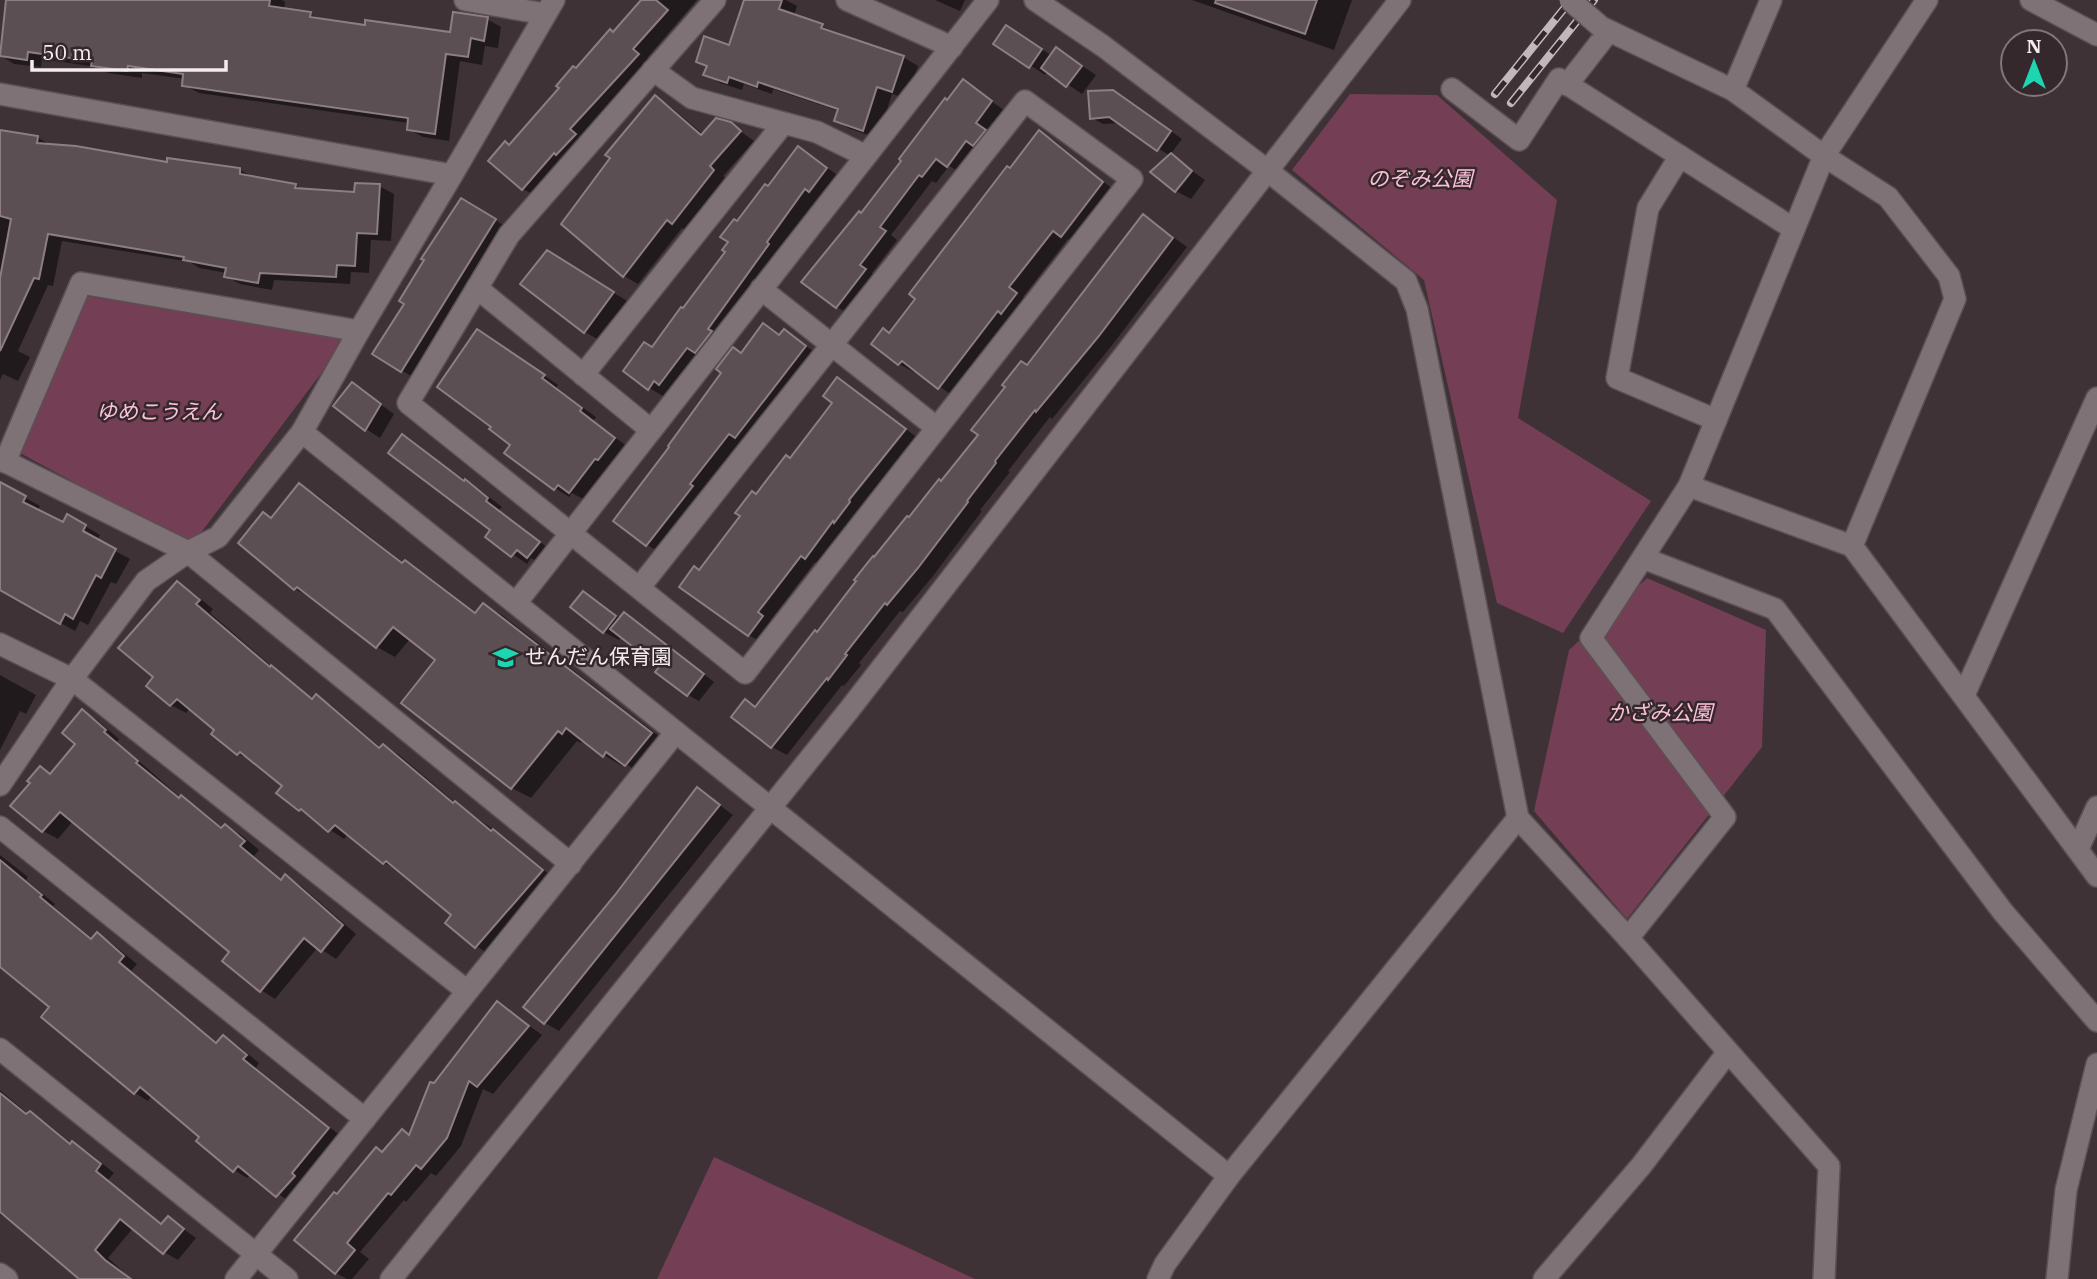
<svg xmlns="http://www.w3.org/2000/svg" width="2097" height="1279" font-family="'IBM Plex Serif','Noto Sans JP',serif">
<rect width="100%" height="100%" fill="#3e3236"/>
<g fill="#743e54">
<polygon points="1350,94 1437,95 1557,200 1518,418 1651,501 1563,633 1497,603 1424,280 1292,170"/>
<polygon points="86,296 347,339 191,546 20,453"/>
<polygon points="1647,578 1766,630 1762,747 1627,919 1534,811 1569,650"/>
<polygon points="714,1157 975,1279 657,1279"/>
</g>
<g fill="#0007">
<polygon points="20,0 282,0 285,2 284,10 310,14 323,21 451,34 487,19 501,27 498,48 485,46 482,65 460,61 449,141 423,137 408,129 409,123 199,93 184,85 185,79 142,73 142,78 108,73 96,67 42,59 41,67 14,64 0,55 4,23"/>
<polygon points="643,0 697,0 647,58 652,63 538,197 523,189 490,160 510,146 577,70 614,34"/>
<polygon points="746,0 786,0 797,6 794,16 903,57 918,66 907,99 892,94 878,138 850,129 836,121 839,111 773,89 772,94 744,84 742,90 720,83 706,74 708,67 698,61 730,47"/>
<polygon points="935,0 965,0 960,11"/>
<polygon points="1192,0 1352,0 1334,50"/>
<polygon points="1021,35 1052,56 1057,49 1096,75 1082,94 1048,71 1045,75 996,43"/>
<polygon points="963,81 1004,110 988,131 997,138 960,172 949,166 936,183 932,181 891,235 897,240 872,273 877,278 849,314 837,307 862,215"/>
<polygon points="656,98 670,106 704,135 730,124 754,141 723,176 727,179 688,231 682,228 638,284 624,276"/>
<polygon points="1125,99 1182,139 1170,155 1205,180 1191,199 1176,191 1170,156 1121,123 1103,124 1092,118"/>
<polygon points="0,132 37,137 52,146 168,164 240,170 255,178 295,185 304,191 356,194 379,186 394,194 391,241 371,240 369,273 351,272 350,284 274,280 272,290 240,284 226,276 227,273 199,268 190,262 62,241 53,286 48,285 18,351 30,357 18,381 3,374 0,380"/>
<polygon points="1039,132 1054,140 1116,192 1076,244 1068,239 1023,297 1030,302 953,396 916,370 914,372 899,364 873,344 890,334"/>
<polygon points="812,157 840,177 824,199 820,196 675,392 669,389 663,396 649,388 653,349 728,252 738,223 769,188"/>
<polygon points="462,200 510,229 418,376 411,376 396,367"/>
<polygon points="1144,216 1187,247 1113,344 1052,419 1050,417 1008,471 1010,472 980,510 982,511 933,576 903,612 900,611 859,663 861,665 844,686 842,685 787,755 772,747 734,717 756,708 942,483 980,435 1028,367"/>
<polygon points="562,261 627,301 599,340 585,332 523,284"/>
<polygon points="764,325 781,336 784,331 819,355 661,553 647,545 672,447"/>
<polygon points="492,339 558,385 556,388 596,417 593,421 628,447 585,500 572,493 569,497 555,488 512,445"/>
<polygon points="838,379 918,438 819,565 815,562 770,621 776,625 762,643 749,635 700,572 757,496 791,460 834,402"/>
<polygon points="352,384 394,414 380,438 366,429"/>
<polygon points="403,437 480,490 502,507 499,510 553,552 543,565 531,558 527,564 488,537 493,530"/>
<polygon points="299,485 317,495 387,550 404,563 424,573 477,613 483,605 502,615 669,744 644,775 624,763 622,766 604,755 584,740 581,743 577,741 531,798 512,788 403,703 437,660 410,639 395,657 377,647 314,599 295,589 241,543 272,519"/>
<polygon points="0,487 6,487 40,506 37,511 64,525 68,517 85,526 100,535 97,541 130,559 116,584 111,582 88,625 80,621 75,631 1,589"/>
<polygon points="178,584 192,592 213,609 210,613 275,669 314,699 316,696 331,705 381,748 383,746 398,754 458,805 507,839 556,880 491,955 476,946 447,923 454,915 399,870 384,863 348,834 344,839 300,810 284,786 253,761 238,754 217,730 190,708 186,713 171,705 148,685 155,677"/>
<polygon points="584,593 621,619 624,614 636,621 714,682 699,701 688,695 661,667 622,636 619,640 604,632 572,607"/>
<polygon points="0,675 36,695 26,714 20,711 0,750"/>
<polygon points="82,712 97,720 119,739 117,742 181,798 196,806 223,828 225,826 240,834 259,850 254,856 283,880 286,876 300,885 356,934 336,959 318,947 275,999 261,990 232,952 73,821 58,839 43,831 13,806 32,783 41,768 52,775 77,744"/>
<polygon points="698,789 733,815 559,1031 545,1023 525,1007 616,896"/>
<polygon points="0,855 28,877 26,880 55,904 53,906 93,939 97,934 110,942 137,964 131,971 181,1013 218,1043 223,1037 237,1045 259,1063 256,1068 342,1137 291,1203 251,1174 247,1178 234,1170 202,1137 152,1095 148,1101 135,1093 52,1007 0,964"/>
<polygon points="498,1003 542,1035 493,1094 483,1089 461,1146 436,1176 431,1173 406,1202 404,1200 360,1252 369,1259 352,1279 347,1279 336,1273 337,1196 383,1154 411,1137 434,1086"/>
<polygon points="0,1090 29,1115 30,1113 44,1121 72,1144 87,1151 114,1173 108,1180 163,1225 168,1218 196,1238 178,1260 164,1252 134,1227 108,1258 131,1279 84,1279 20,1227 0,1214"/>
</g>
<g fill="#5c4f54" stroke="#8c7e83" stroke-width="2">
<polygon points="6,0 270,0 269,6 311,12 310,17 365,25 365,20 450,32 453,12 488,17 484,41 471,38 468,57 446,54 435,134 407,130 408,118 182,86 183,74 128,66 127,71 91,66 92,61 28,52 27,60 0,56"/>
<polygon points="641,0 656,0 668,10 633,49 639,54 570,129 576,134 556,155 554,153 522,190 488,161 505,141 509,145 559,88 556,86 573,66 576,68 610,29 613,32"/>
<polygon points="744,0 782,0 779,9 823,24 821,28 904,56 892,92 877,87 863,131 834,121 838,109 758,82 757,87 729,77 727,83 703,75 707,66 696,62 704,36 729,45"/>
<polygon points="1216,0 1317,0 1305,34 1215,3"/>
<polygon points="1006,25 1042,49 1029,68 993,44"/>
<polygon points="1056,47 1082,66 1066,87 1041,68"/>
<polygon points="963,79 992,101 976,123 986,130 973,146 966,141 947,167 936,159 922,177 919,175 880,227 886,231 860,265 866,269 836,308 801,282 859,211 861,213 901,161 899,159 945,98 947,100"/>
<polygon points="1113,90 1171,131 1157,151 1109,117 1090,119 1088,91"/>
<polygon points="655,95 701,135 716,118 731,122 741,131 710,166 714,170 672,224 667,220 623,277 561,224 610,158 605,155"/>
<polygon points="0,130 38,136 37,143 76,146 167,162 167,158 240,168 240,174 296,184 295,188 354,192 355,183 380,184 377,234 357,233 355,266 337,265 336,277 260,273 258,283 224,277 226,268 183,260 184,257 48,234 39,279 34,278 0,351 0,278 11,219 0,216"/>
<polygon points="1039,130 1103,182 1061,237 1053,231 1009,287 1017,293 1001,314 998,311 938,389 902,361 898,365 871,344 883,328 889,333 915,299 909,294 1007,166 1010,168"/>
<polygon points="798,146 827,168 809,192 805,189 767,242 769,244 708,329 712,331 695,353 687,348 659,385 654,381 648,390 623,371 644,342 652,347 681,307 683,308 725,252 722,250 728,242 720,237 734,219 737,221 765,184 768,186"/>
<polygon points="1171,153 1192,171 1175,192 1150,172"/>
<polygon points="461,198 496,219 401,372 372,354 404,304 399,301 424,260 421,259"/>
<polygon points="1143,214 1173,238 1099,336 1036,412 1035,410 995,461 996,463 967,501 968,502 918,568 887,605 885,603 845,654 847,655 828,680 827,678 771,748 731,717 745,699 755,707 815,630 817,632 856,581 854,580 873,556 874,557 907,516 909,517 939,479 941,481 978,435 971,430 1005,387 1002,385 1021,361 1027,365"/>
<polygon points="547,250 614,292 584,333 520,284"/>
<polygon points="763,323 779,335 784,329 806,346 735,438 729,434 690,484 693,486 646,546 613,521 669,447 668,446 721,373 716,369 733,347 741,353"/>
<polygon points="477,329 545,375 542,378 582,408 580,411 615,438 598,460 595,459 569,493 558,485 554,490 504,453 510,445 489,429 491,427 437,387"/>
<polygon points="837,377 906,429 849,500 850,502 834,523 833,521 805,559 801,556 758,612 763,616 748,636 679,587 694,566 699,570 740,516 735,513 752,491 756,494 786,455 790,458 832,403 823,396"/>
<polygon points="352,382 381,404 365,431 333,406"/>
<polygon points="402,434 464,481 465,479 488,498 486,501 540,542 527,558 517,550 511,557 485,537 490,530 388,453"/>
<polygon points="0,482 26,496 23,502 63,522 67,514 86,525 83,531 116,549 101,578 96,575 73,619 65,614 60,624 0,590"/>
<polygon points="299,483 368,537 402,563 405,560 475,613 483,603 652,733 625,766 606,752 603,757 566,728 562,734 558,731 511,789 401,703 435,660 393,627 376,648 297,587 294,590 238,543 263,512 271,518"/>
<polygon points="177,581 200,600 196,604 270,667 271,665 312,699 316,694 379,748 383,744 453,803 455,801 491,831 493,829 543,870 475,948 445,923 451,915 386,861 383,864 335,825 328,832 301,809 299,811 276,793 282,786 240,752 237,755 211,734 214,730 177,699 170,706 146,686 153,677 118,648"/>
<polygon points="583,591 616,616 603,633 570,607"/>
<polygon points="624,612 704,674 687,696 655,672 659,667 610,629"/>
<polygon points="82,709 106,730 104,732 138,761 136,763 179,798 181,795 221,828 225,824 245,841 240,846 281,880 285,874 343,925 321,952 304,938 260,992 222,961 229,952 60,812 42,832 10,806 30,783 27,781 40,766 50,774 75,744 62,733"/>
<polygon points="697,787 720,805 544,1024 523,1007 615,895"/>
<polygon points="0,860 42,895 40,897 91,939 97,932 124,956 119,962 216,1043 223,1035 247,1055 243,1059 329,1128 292,1173 295,1176 276,1197 238,1166 233,1172 196,1141 199,1137 140,1087 134,1094 41,1017 49,1007 0,967"/>
<polygon points="497,1001 529,1026 477,1087 469,1081 447,1138 421,1169 416,1165 391,1195 388,1193 347,1243 355,1250 335,1274 294,1240 334,1192 337,1194 376,1147 382,1152 402,1129 409,1135 430,1082 434,1083"/>
<polygon points="0,1093 26,1114 30,1111 70,1144 72,1141 101,1164 96,1171 161,1224 168,1216 184,1229 163,1254 120,1219 95,1250 105,1260 131,1279 79,1279 0,1212"/>
</g>
<g fill="none" stroke-linecap="round" stroke-linejoin="round">
<defs>
<g id="street">
<polyline points="465,0 545,14"/>
<polyline points="847,0 952,47"/>
<polyline points="2031,0 2097,35"/>
<polyline points="1601,27 1733,90 1824,156 1888,197 1949,276 1955,299 1852,546"/>
<polyline points="653,70 692,98 817,132 866,156"/>
<polyline points="1567,85 1609,31"/>
<polyline points="1452,89 1519,140 1559,79 1794,229"/>
<polyline points="1733,90 1771,0"/>
<polyline points="0,94 452,175"/>
<polyline points="1680,156 1648,208 1617,378 1716,420"/>
<polyline points="1268,171 1406,281 1417,309 1518,818 1628,938 1829,1166 1824,1279"/>
<polyline points="477,288 651,430"/>
<polyline points="761,289 937,428"/>
<polyline points="583,375 783,124"/>
<polyline points="302,432 1229,1176"/>
<polyline points="0,459 188,552 571,864"/>
<polyline points="5,462 81,283 359,331"/>
<polyline points="1689,486 1852,546 2097,876"/>
<polyline points="1643,558 1775,609 2003,912 2097,1021"/>
<polyline points="639,588 1025,101 1132,179 745,673 408,403 509,235 715,0"/>
<polyline points="516,603 988,0"/>
<polyline points="0,644 72,679 467,991"/>
<polyline points="1964,695 2097,398"/>
<polyline points="0,785 72,679 146,581 188,552 218,537 302,432 359,331 452,175 554,0"/>
<polyline points="0,827 365,1119"/>
<polyline points="2078,849 2097,807"/>
<polyline points="1628,938 1725,817 1591,638 1689,486 1824,156 1927,0"/>
<polyline points="0,1049 287,1279"/>
<polyline points="0,1274 7,1279"/>
<polyline points="236,1279 676,732"/>
<polyline points="1158,1279 1165,1264 1229,1176 1518,818"/>
<polyline points="1544,1279 1641,1166 1728,1052"/>
<polyline points="2057,1279 2066,1190 2097,1064"/>
</g>
<g id="secondary">
<polyline points="1035,0 1103,46 1268,171"/>
<polyline points="391,1279 849,710 1400,0"/>
</g>
</defs>
<use href="#street" stroke="#5b5154" stroke-width="24"/>
<use href="#secondary" stroke="#5b5154" stroke-width="24"/>
<use href="#street" stroke="#7f7276" stroke-width="21"/>
<use href="#secondary" stroke="#7f7276" stroke-width="21"/>
<defs>
<g id="rail">
<polyline points="1495,94 1571,0"/>
<polyline points="1511,103 1594,0"/>
</g>
</defs>
<use href="#rail" stroke="#c1b8bb" stroke-width="8"/>
<use href="#rail" stroke="#34282c" stroke-width="5" stroke-dasharray="16" stroke-linecap="butt"/>
<defs>
<polyline id="street-bridge" points="1570,0 1601,27"/>
</defs>
<use href="#street-bridge" stroke="#5b5154" stroke-width="24" stroke-linecap="butt"/>
<use href="#street-bridge" stroke="#7f7276" stroke-width="21"/>
</g>
<defs>
<symbol id="school-bare" viewBox="-9 -9 18 18"><path d="M0-5L7-2L0 1L-7-2ZM-4 1L0 2.5L4 1V4Q0 6-4 4Z" fill="#1cd5b1" stroke="#34282c" stroke-width="2.5" paint-order="stroke"/></symbol>
</defs>
<g fill-rule="evenodd">
<use href="#school-bare" x="488" y="640" width="35" height="35"/>
</g>
<g text-anchor="middle" stroke-width="5" stroke-linejoin="round" paint-order="stroke">
<g font-size="21" font-style="italic" fill="#fcc1d7" stroke="#34282c">
<text x="1420" y="186">のぞみ公園</text>
<text x="159" y="419">ゆめこうえん</text>
<text x="1660" y="720">かざみ公園</text>
</g>
<g font-size="21" fill="#f4ecee" stroke="#34282c" text-anchor="start">
<text x="525" y="664">せんだん保育園</text>
</g>
</g>
<g transform="translate(2034 63)"><circle r="33" fill="#34282c" stroke="#81767a" stroke-width="2"/>
<path d="M0-5L12 26L0 18L-12 26Z" fill="#1cd5b1"/>
<text y="-10" font-size="19" font-weight="bold" text-anchor="middle" fill="#f4ecee">N</text>
</g>
<path d="M32 60v10h194v-10" fill="none" stroke="#f4ecee" stroke-width="3.5"/>
<text x="42" y="60" font-size="21" fill="#f4ecee" stroke="#34282c" stroke-width="5" paint-order="stroke">50 m</text>
</svg>
